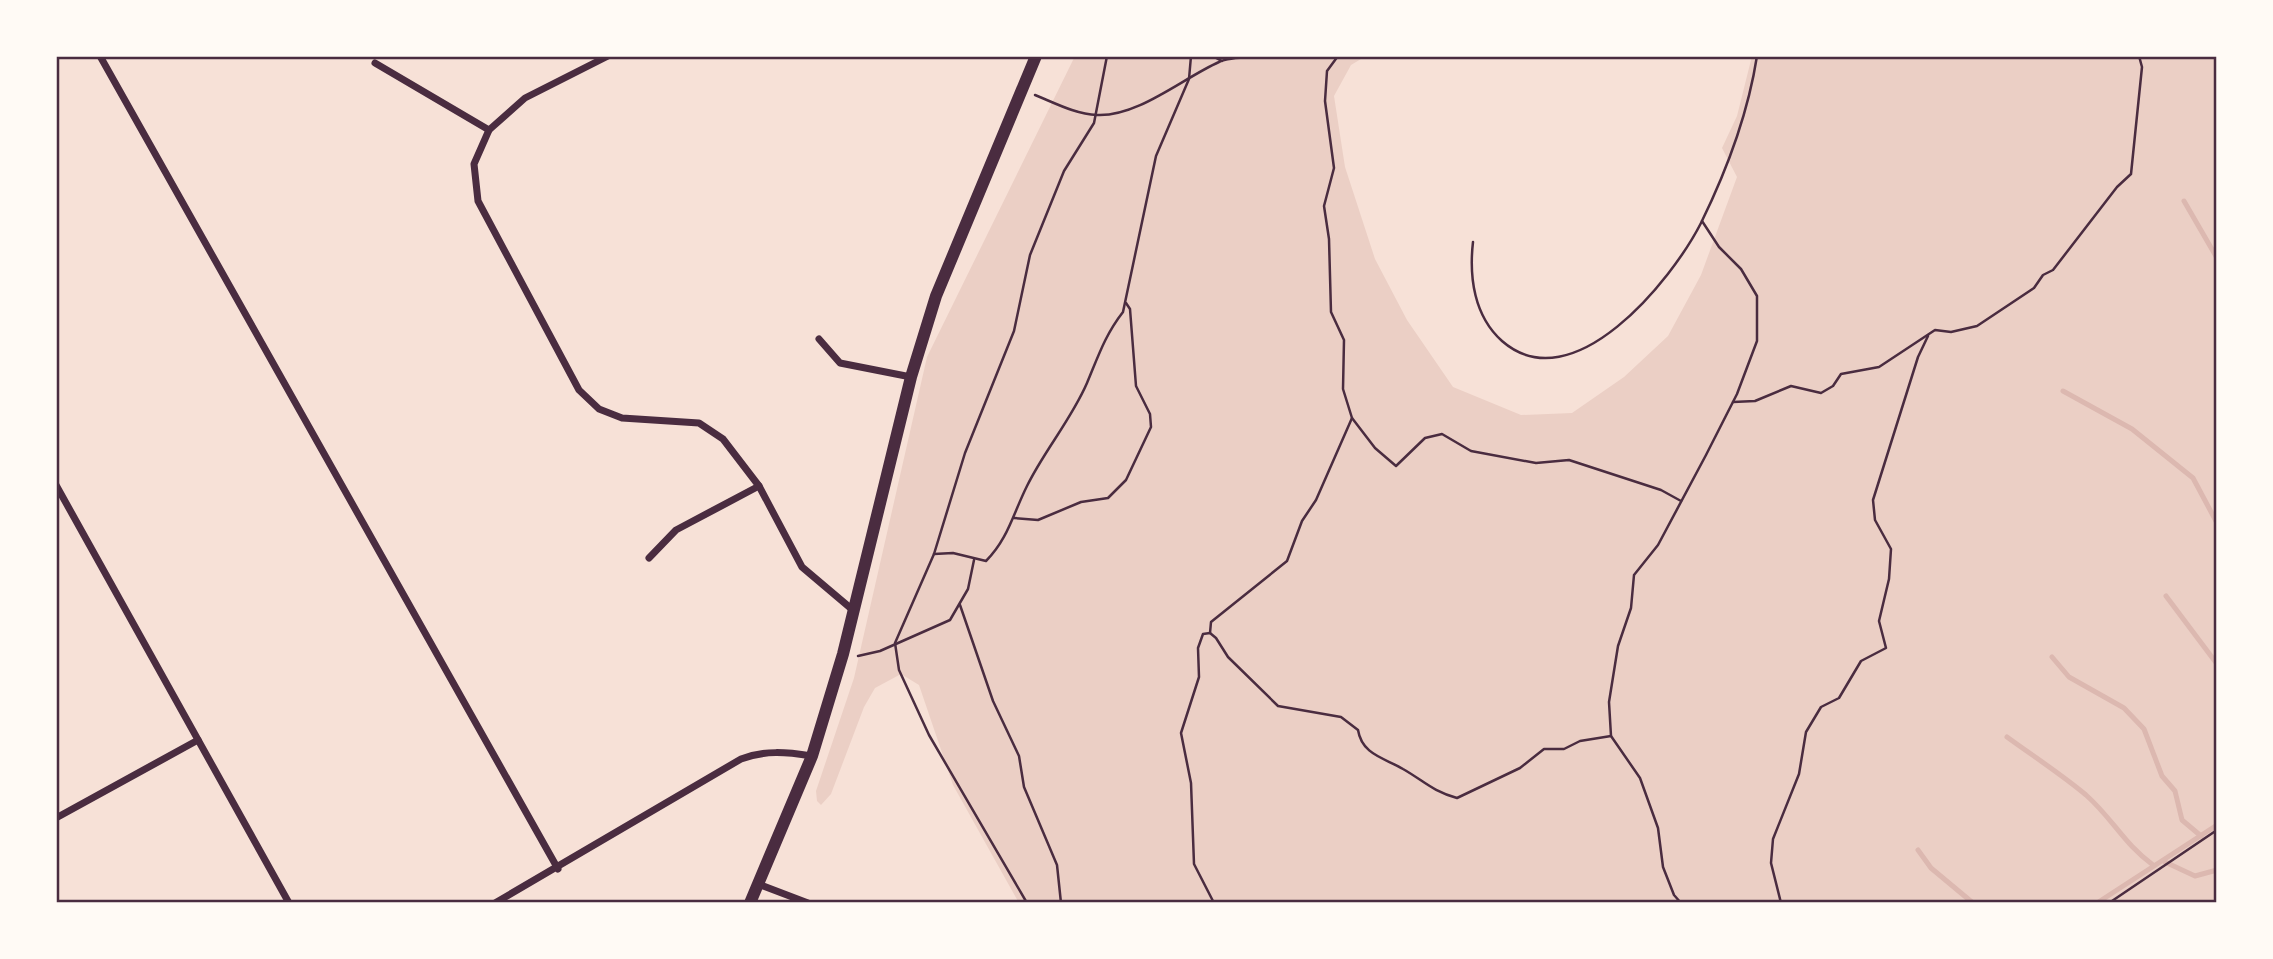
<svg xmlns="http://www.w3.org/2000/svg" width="2273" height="959" font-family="'IBM Plex Serif',serif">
<rect width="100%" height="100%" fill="#f7e1d7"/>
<polygon fill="#ebcfc5" points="1075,56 1366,56 1351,65 1334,96 1345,167 1375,259 1407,320 1453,387 1521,415 1572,413 1624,377 1668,336 1701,275 1737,177 1722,148 1737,116 1752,56 2217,56 2217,903 1019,903 953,785 919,685 901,674 875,688 864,707 831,794 821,805 817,801 816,791 854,678 927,357"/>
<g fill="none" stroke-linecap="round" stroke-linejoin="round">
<g stroke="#dcb8b0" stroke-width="5">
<polyline points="2184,201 2217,258"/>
<polyline points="2063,391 2132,429 2193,478 2217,523"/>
<polyline points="2166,596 2217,664"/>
<polyline points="2052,657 2069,677 2124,708 2144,729 2162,776 2175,791 2182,820 2201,836"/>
<path d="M 2007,737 C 2033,756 2061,774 2086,795 C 2113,819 2124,844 2153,865"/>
<polyline points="1918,850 1931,868 1973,903"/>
<polyline points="2165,862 2195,876 2217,870"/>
<polyline points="2097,903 2217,825"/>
</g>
<g stroke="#4a2c40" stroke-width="2.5">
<polyline points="1212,56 1222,61"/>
<path d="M 1035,95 C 1055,103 1075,114 1097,115 C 1138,117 1183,78 1219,62 C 1232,56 1252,58 1267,56"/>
<path d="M 1473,242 C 1469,277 1474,316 1502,341 C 1573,403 1672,280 1701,223 C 1727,170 1748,114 1757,56"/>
<polyline points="1733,402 1755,401 1791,386 1821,393 1833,386 1841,374 1879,367 1935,330 1951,332 1977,326 2034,288 2043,275 2053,270 2117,187 2131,174 2142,67 2139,56"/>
<polyline points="1352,418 1375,448 1396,466 1425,438 1442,434 1471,451 1536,463 1569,460 1661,490 1681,501"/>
<polyline points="1014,518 1038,520 1081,502 1108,498 1126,480 1151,427 1150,414 1136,386 1130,309 1126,303"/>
<path d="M 934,554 L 953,553 L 986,561 C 1008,539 1013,514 1027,486 C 1044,451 1071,420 1087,383 C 1098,357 1105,335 1123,312 L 1156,156 L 1189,79 L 1191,56"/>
<polyline points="960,605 993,701 1019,756 1024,787 1057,865 1061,903"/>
<polyline points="1210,633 1211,622 1287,561 1302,521 1316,500 1352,418 1343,389 1344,340 1331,312 1329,239 1324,206 1334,168 1325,101 1327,71 1338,56"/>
<polyline points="858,656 880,651 950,620 968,589 974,560"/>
<polyline points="1027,903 929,735 899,670 895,643 934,554 965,453 1014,331 1030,255 1064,171 1094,123 1107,56"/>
<path d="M 1214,903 L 1194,864 L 1191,783 L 1181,733 L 1199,677 L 1198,648 L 1203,634 L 1210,633 L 1216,638 L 1228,657 L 1278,706 L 1341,717 L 1358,730 C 1362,755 1385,758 1403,769 C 1424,781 1432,791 1457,798 L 1520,768 L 1544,749 L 1564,749 L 1580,741 L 1611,736"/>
<polyline points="1681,903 1674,895 1663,867 1658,828 1640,778 1611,736 1609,702 1618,646 1631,608 1634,575 1658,545 1706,455 1737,394 1757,341 1757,296 1741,269 1719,247 1702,221"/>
<polyline points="1781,903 1771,863 1773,839 1799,774 1806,732 1821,707 1839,698 1861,661 1886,648 1879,621 1889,579 1891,549 1875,520 1873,500 1918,357 1928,336"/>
<polyline points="2109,903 2217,830"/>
</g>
<g stroke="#4a2c40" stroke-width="7">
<polyline points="100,56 558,869"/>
<polyline points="608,56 525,98 489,130 474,164 478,201 579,390 599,409 622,418 699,423 723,439 759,486 802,567 854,611"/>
<polyline points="375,63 489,130"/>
<polyline points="819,339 840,363 911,377"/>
<polyline points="56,485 289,903"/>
<polyline points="649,558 676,530 759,486"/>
<polyline points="56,818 198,740"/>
<polyline points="758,884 808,903"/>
<path d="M 495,903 L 741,759 C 765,750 786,752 812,756"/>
</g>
<polyline stroke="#4a2c40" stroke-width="12" points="750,903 812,756 843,654 911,377 936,296 1036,56"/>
</g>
<rect width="2273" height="959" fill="none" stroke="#fffaf5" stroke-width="116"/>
<rect x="58" y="58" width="2157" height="843" fill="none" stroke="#4a2c40" stroke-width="2.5"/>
</svg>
